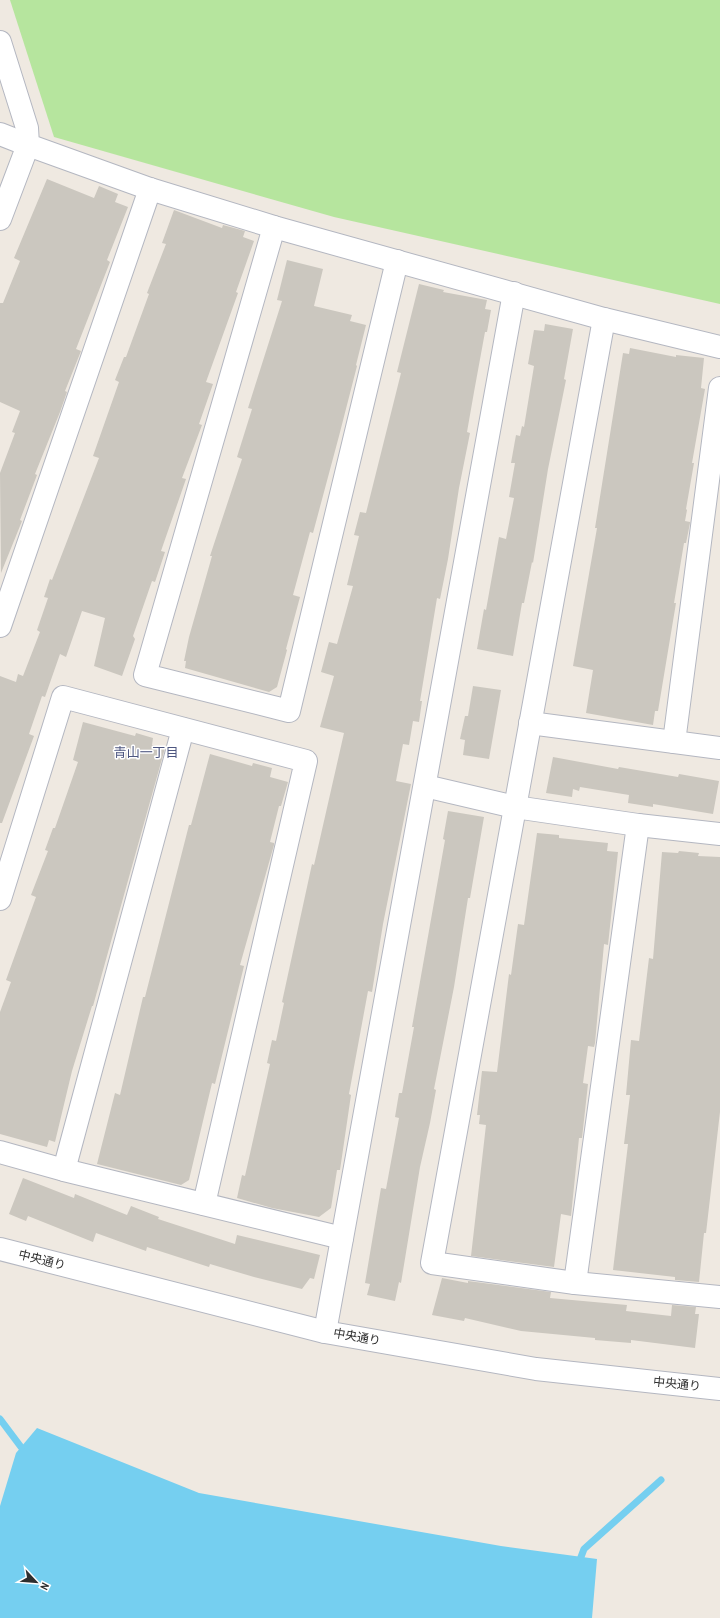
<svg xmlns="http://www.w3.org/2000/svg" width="720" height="1618" font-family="'Archivo Narrow','Noto Sans JP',sans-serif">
<rect width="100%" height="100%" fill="#efe9e1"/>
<polygon fill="#b6e59e" points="10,0 720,0 720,304 334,217 54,137"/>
<polygon fill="#75cff0" points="37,1428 199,1493 501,1546 597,1559 592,1618 0,1618 0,1506 16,1453"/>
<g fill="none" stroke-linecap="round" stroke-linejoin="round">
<g stroke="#75cff0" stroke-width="7">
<polyline points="0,1419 21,1447"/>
<polyline points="581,1557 584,1549 661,1480"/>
</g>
</g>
<g fill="#cbc7bf">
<polygon points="47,179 94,198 99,186 118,194 115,202 128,207 107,260 110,262 76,349 81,351 65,391 67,392 60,412 35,474 37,475 20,520 22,521 1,573 0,473 15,433 12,432 20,411 0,402 0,303 3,303 20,261 14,258"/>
<polygon points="174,210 222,228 223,225 245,231 243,237 254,241 236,292 238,293 206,382 213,384 199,424 202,425 182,478 186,479 161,551 165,552 155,582 152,581 133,636 135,639 122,676 94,666 105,618 82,611 66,657 60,654 45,697 42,696 29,734 34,736 2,823 0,823 0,676 16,682 18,674 23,676 40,632 37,630 48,598 44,597 50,579 52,580 99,458 93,456 119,382 115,380 124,357 126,357 149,294 147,293 166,244 162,243"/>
<polygon points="287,260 323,269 314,306 352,315 350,321 366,325 356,365 357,366 339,436 313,533 310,532 293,595 300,597 286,649 287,650 277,687 269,692 185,668 186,661 184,661 189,637 212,556 210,556 242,459 237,457 252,409 248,408 282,301 277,300"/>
<polygon points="419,284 444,290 443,292 487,300 485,309 491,310 487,332 485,332 474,392 467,432 470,433 459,488 448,559 440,599 437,598 420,701 422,701 419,722 413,721 409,745 403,744 396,781 411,784 383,924 372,992 368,991 349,1094 351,1095 340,1170 337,1170 331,1208 319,1217 272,1208 237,1198 242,1175 245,1176 270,1064 267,1063 272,1040 276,1041 284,1003 282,1002 312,864 314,865 344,733 320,727 334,676 321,672 329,642 337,644 353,586 347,585 359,536 354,535 360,512 366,513 401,373 397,372"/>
<polygon points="545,324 573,329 564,379 566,380 548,469 533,563 532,562 524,603 522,603 513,656 477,649 484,609 486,610 499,537 506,539 514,498 509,497 515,463 511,463 516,435 520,436 522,426 524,427 534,366 528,364 534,330 544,331"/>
<polygon points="630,348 676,357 676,355 704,358 701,388 705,389 692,463 694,463 686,509 687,510 685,521 690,522 690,523 686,543 684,543 674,603 676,603 658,711 655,711 653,725 586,713 593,670 573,666 597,528 595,528 623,353 629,354"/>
<polygon points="473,686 501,690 489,759 463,755 465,740 460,739 465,716 468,716"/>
<polygon points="83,722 135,736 136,733 153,738 152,745 165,748 93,1006 92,1006 72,1071 55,1142 49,1140 47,1147 0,1134 0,1012 11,982 6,980 36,897 31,895 48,851 45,850 53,828 55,828 78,762 73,760"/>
<polygon points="210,754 252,766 253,763 272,768 270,777 288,782 281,806 279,806 270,842 274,843 274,845 240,965 244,966 215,1084 212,1083 189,1180 181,1185 97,1164 115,1093 120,1095 143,997 145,997 189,825 191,825"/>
<polygon points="553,757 618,769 619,767 678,777 679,774 719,781 713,814 653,804 653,807 628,803 629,795 580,787 579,791 573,789 572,797 546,793"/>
<polygon points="448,811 484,817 470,898 468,898 454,987 434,1089 436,1090 430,1123 420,1167 401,1283 399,1282 395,1301 367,1295 370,1284 365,1283 381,1188 386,1189 399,1118 395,1117 399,1093 402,1093 414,1027 412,1027 445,840 443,839"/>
<polygon points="537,833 559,835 559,838 608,843 607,851 618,852 608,945 604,944 595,1043 594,1047 588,1046 583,1083 588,1084 582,1138 579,1138 571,1216 561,1214 554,1267 471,1256 486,1125 479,1124 480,1115 477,1115 482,1071 497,1072 509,974 511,975 518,924 524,925"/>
<polygon points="679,851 699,853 698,856 720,857 720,1112 706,1233 704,1233 699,1282 675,1280 675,1277 613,1270 628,1144 624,1144 630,1095 626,1095 631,1040 639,1041 649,958 653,959 662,852 678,853"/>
<polygon points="23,1178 74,1198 75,1194 127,1215 131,1206 159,1217 158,1219 235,1244 237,1235 320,1255 314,1279 310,1278 302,1289 254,1277 210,1264 209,1267 147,1247 146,1251 96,1233 93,1242 28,1216 26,1221 9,1214"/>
<polygon points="442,1278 468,1283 468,1281 551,1292 550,1298 627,1305 626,1311 671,1316 672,1305 696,1307 695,1314 699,1314 695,1348 631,1340 631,1343 595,1340 595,1338 521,1331 465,1318 464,1321 432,1315"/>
</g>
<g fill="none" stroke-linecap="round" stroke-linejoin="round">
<defs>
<g id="minor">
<polyline points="0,42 27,128 28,145 150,189 274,227 604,319 720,347"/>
<polyline points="0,134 28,145 0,219"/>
<polyline points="274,227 145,675 289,711 397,261"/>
<polyline points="604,319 432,1263 575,1283 720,1297"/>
<polyline points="0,626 150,189"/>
<polyline points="530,723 720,748"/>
<polyline points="674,742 720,388"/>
<polyline points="425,786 515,807 638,825 720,834"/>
<polyline points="0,899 63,697 306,761 204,1204"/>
<polyline points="0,1152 64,1170 342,1238"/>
<polyline points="64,1170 183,729"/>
<polyline points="0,1249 325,1332 536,1369 720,1389"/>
<polyline points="575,1283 638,825"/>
<polyline points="325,1332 514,293"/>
</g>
</defs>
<use href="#minor" stroke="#b4b7c1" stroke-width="24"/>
<use href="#minor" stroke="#fff" stroke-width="22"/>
</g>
<g text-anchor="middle" stroke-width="3" stroke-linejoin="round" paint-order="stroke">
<g font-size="12" fill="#2e2e2e" stroke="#fff">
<text transform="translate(42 1260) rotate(14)" y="4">中央通り</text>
<text transform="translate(357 1337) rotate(10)" y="4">中央通り</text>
<text transform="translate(677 1384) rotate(6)" y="4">中央通り</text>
</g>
<g font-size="13" fill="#4d5680" stroke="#fff">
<text x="146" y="757">青山一丁目</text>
</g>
</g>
<g transform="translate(36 1582) rotate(116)" stroke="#ffffff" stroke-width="3" paint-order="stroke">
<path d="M0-3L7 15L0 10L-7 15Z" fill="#2e2e2e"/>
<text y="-6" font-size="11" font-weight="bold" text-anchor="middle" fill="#2e2e2e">N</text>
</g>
</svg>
